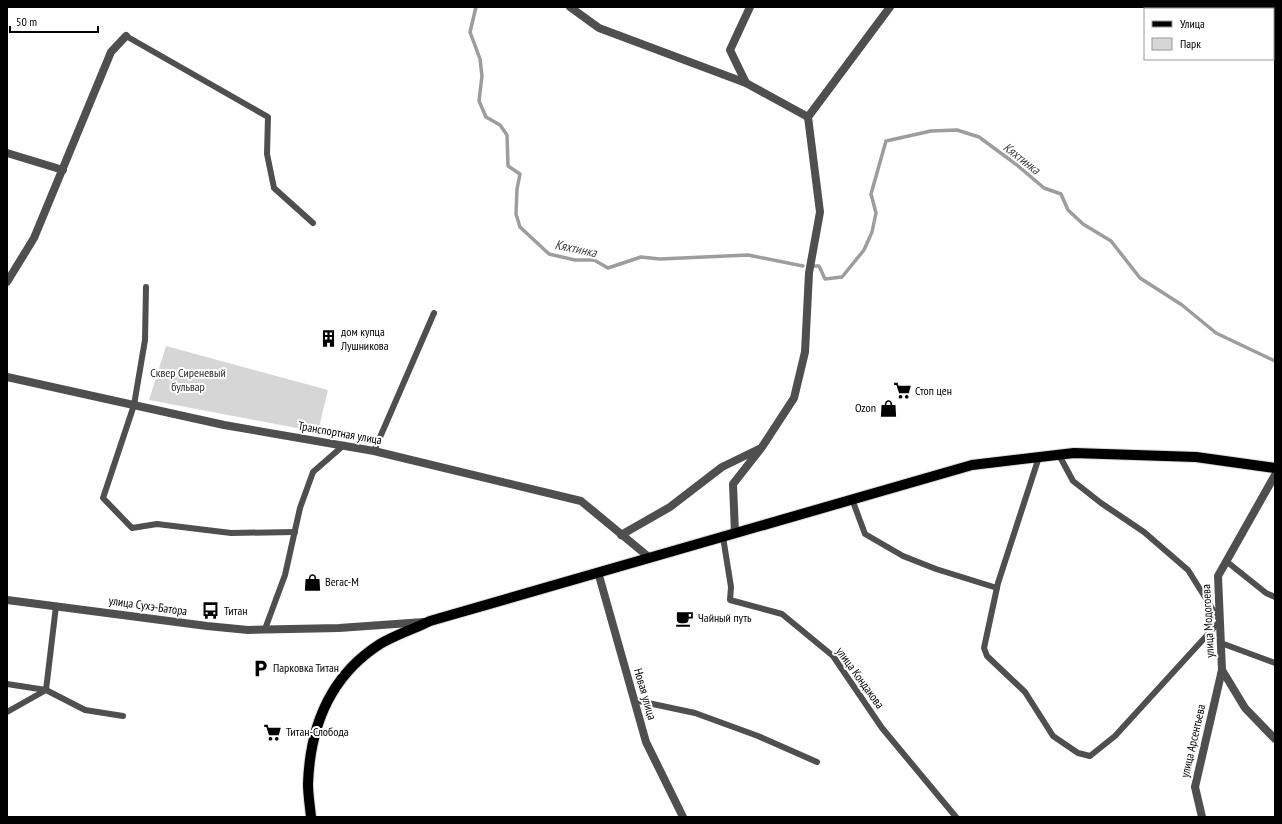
<svg xmlns="http://www.w3.org/2000/svg" width="1282" height="824" font-family="'PT Sans Narrow',sans-serif">
<rect width="100%" height="100%" fill="#fff"/>
<polygon fill="#d6d6d6" points="166,346 328,390 318,432 149,400"/>
<g fill="none" stroke-linecap="round" stroke-linejoin="round">
<g stroke="#9d9d9d" stroke-width="3.5">
<polyline points="476,7 470,32 480,59 482,76 479,101 486,117 500,125 507,135 508,166 520,174 517,189 516,214 520,227 549,254 575,260 594,260 608,268 641,257 660,259 748,255 803,266"/>
<polyline points="811,266 819,266 825,279 842,277 864,250 872,232 876,213 871,194 886,141 931,131 957,130 979,137 1017,165 1044,188 1061,194 1068,210 1083,224 1111,241 1140,278 1182,305 1216,333 1275,361"/>
</g>
<defs>
<path id="primary" d="M 311,817 C 310,806 308,795 308,784 C 310,726 330,676 380,644 C 395,635 414,629 430,621 L 972,465 L 1074,453 L 1196,457 L 1275,468"/>
</defs>
<use href="#primary" stroke="#dbdbdb" stroke-width="12"/>
<g stroke="#4f4f4f" stroke-width="6">
<polyline points="126,36 268,117 267,154 274,188 313,223"/>
<polyline points="146,287 145,340 134,405 103,498 132,528 157,524 231,533 295,532"/>
<polyline points="374,451 434,313"/>
<polyline points="1039,457 998,583 984,648 987,656 1025,692 1053,736 1078,753 1090,756 1115,736 1220,621 1188,570 1144,532 1101,503 1073,481 1059,455"/>
<polyline points="852,499 865,534 903,556 936,569 997,588"/>
<polyline points="723,537 731,587 730,600 782,614 833,656 882,728 956,817"/>
<polyline points="1226,561 1266,593 1275,597"/>
<polyline points="265,629 285,575 300,508 313,472 344,445"/>
<polyline points="1221,643 1275,663"/>
<polyline points="7,684 46,690 56,606"/>
<polyline points="634,700 695,713 758,736 817,762"/>
<polyline points="7,712 46,690 85,710 123,716"/>
</g>
<g stroke="#4f4f4f" stroke-width="8">
<polyline points="570,7 599,28 746,83 808,117"/>
<polyline points="746,83 730,50 750,7"/>
<polyline points="7,153 63,170"/>
<polyline points="7,282 34,238 111,52 126,36"/>
<polyline points="7,377 224,425 374,451 581,501 650,558"/>
<polyline points="1275,475 1218,576 1222,670 1245,708 1275,739"/>
<polyline points="735,533 733,484 762,447 794,398 805,352 809,273 820,212 808,117 890,7"/>
<polyline points="621,535 670,507 722,467 759,449"/>
<polyline points="598,572 646,742 683,817"/>
<polyline points="7,600 207,626 248,630 339,628 424,622"/>
<polyline points="1202,817 1195,787 1222,670"/>
</g>
<use href="#primary" stroke="#000" stroke-width="10"/>
</g>
<defs>
<symbol id="building-bare" viewBox="-9 -9 18 18"><path d="M-4-6H4V6H1V3H-1V6H-4ZM-2.5-4.3h1.7v1.8h-1.7ZM.8-4.3h1.7v1.8H.8ZM-2.5-1h1.7V.8h-1.7ZM.8-1h1.7V.8H.8Z" fill="#000" stroke="#fff" stroke-width="2.5" paint-order="stroke"/></symbol>
<symbol id="supermarket-bare" viewBox="-9 -9 18 18"><path d="M-6-5.5h2.5l.6 2H6L4.5 2H-2.5L-4.4-4H-6ZM-1.5 3.2a1.3 1.3 0 1 0 .1 0ZM3 3.2a1.3 1.3 0 1 0 .1 0Z" fill="#000" stroke="#fff" stroke-width="2.5" paint-order="stroke"/></symbol>
<symbol id="shop-bare" viewBox="-9 -9 18 18"><path d="M-5-2.5h2.3a2.7 3.5 0 0 1 5.4 0H5L5.5 6h-11ZM-1.5-2.5h3a1.5 2.3 0 0 0-3 0Z" fill="#000" stroke="#fff" stroke-width="2.5" paint-order="stroke"/></symbol>
<symbol id="bus-bare" viewBox="-9 -9 18 18"><path d="M-5-6H5V4H4V6H2V4H-2V6H-4V4H-5ZM-3.5-4V0h7V-4ZM-3.5 1.2v1.5H-2V1.2ZM2 1.2v1.5H3.5V1.2Z" fill="#000" stroke="#fff" stroke-width="2.5" paint-order="stroke"/></symbol>
<symbol id="cafe-bare" viewBox="-9 -9 18 18"><path d="M-5.5-4.5H6V0H3Q3 3.5 0 3.5H-2.5Q-5.5 3.5-5.5 0ZM3-3.2v2h1.7v-2ZM-6 4.5H4V6H-6Z" fill="#000" stroke="#fff" stroke-width="2.5" paint-order="stroke"/></symbol>
<symbol id="parking-bare" viewBox="-9 -9 18 18"><path d="M-3.5-5.5H1a3.5 3.5 0 0 1 0 7H-1V5.5H-3.5ZM-1-3.4V-.6H.8a1.4 1.4 0 0 0 0-2.8Z" fill="#000" stroke="#fff" stroke-width="2.5" paint-order="stroke"/></symbol>
</defs>
<g fill-rule="evenodd">
<use href="#building-bare" x="316" y="326" width="25" height="25"/>
<use href="#supermarket-bare" x="890" y="378" width="25" height="25"/>
<use href="#shop-bare" x="876" y="396" width="25" height="25"/>
<use href="#shop-bare" x="300" y="570" width="25" height="25"/>
<use href="#bus-bare" x="198" y="598" width="25" height="25"/>
<use href="#cafe-bare" x="672" y="606" width="25" height="25"/>
<use href="#parking-bare" x="248" y="656" width="25" height="25"/>
<use href="#supermarket-bare" x="260" y="720" width="25" height="25"/>
</g>
<g text-anchor="middle" stroke-width="4" stroke-linejoin="round" paint-order="stroke">
<g font-size="12" fill="#000" stroke="#fff" text-anchor="start">
<text x="341" y="336">дом купца<tspan x="341" dy="14">Лушникова</tspan></text>
<text x="915" y="395">Стоп цен</text>
<text x="876" y="412" text-anchor="end">Ozon</text>
<text x="325" y="586">Вегас-М</text>
<text x="224" y="615">Титан</text>
<text x="698" y="622">Чайный путь</text>
<text x="273" y="672">Парковка Титан</text>
<text x="286" y="736">Титан-Слобода</text>
</g>
<g font-size="12" fill="#2d2d2d" stroke="#fff">
<text x="188" y="377">Сквер Сиреневый<tspan x="188" dy="14">бульвар</tspan></text>
</g>
<g font-size="12" fill="#000" stroke="#fff">
<text transform="translate(340 433) rotate(10)" y="4">Транспортная улица</text>
<text transform="translate(148 606) rotate(8)" y="4">улица Сухэ-Батора</text>
<text transform="translate(1208 621) rotate(-93)" y="4">улица Модогоева</text>
<text transform="translate(860 678) rotate(54)" y="4">улица Кондакова</text>
<text transform="translate(645 694) rotate(74)" y="4">Новая улица</text>
<text transform="translate(1193 741) rotate(-77)" y="4">улица Арсентьева</text>
</g>
<g font-size="13" font-style="italic" fill="#3e3e3e" stroke="#fff">
<text transform="translate(1022 158) rotate(38)" y="5">Кяхтинка</text>
<text transform="translate(576 248) rotate(12)" y="5">Кяхтинка</text>
</g>
</g>
<rect width="1282" height="824" fill="none" stroke="#000000" stroke-width="16"/>
<rect x="1144" y="8" width="130" height="52" fill="#ffffff" stroke="#999999"/>
<rect x="1152" y="21" width="20" height="6" fill="#000000" stroke="#999999"/>
<text x="1180" y="28" font-size="12" fill="#000000">Улица</text>
<rect x="1152" y="38" width="20" height="12" fill="#d6d6d6" stroke="#999999"/>
<text x="1180" y="48" font-size="12" fill="#000000">Парк</text>
<path d="M10 26v6h88v-6" fill="none" stroke="#000000" stroke-width="2"/>
<text x="16" y="26" font-size="12" fill="#000000" stroke="#ffffff" stroke-width="3" paint-order="stroke">50 m</text>
</svg>
